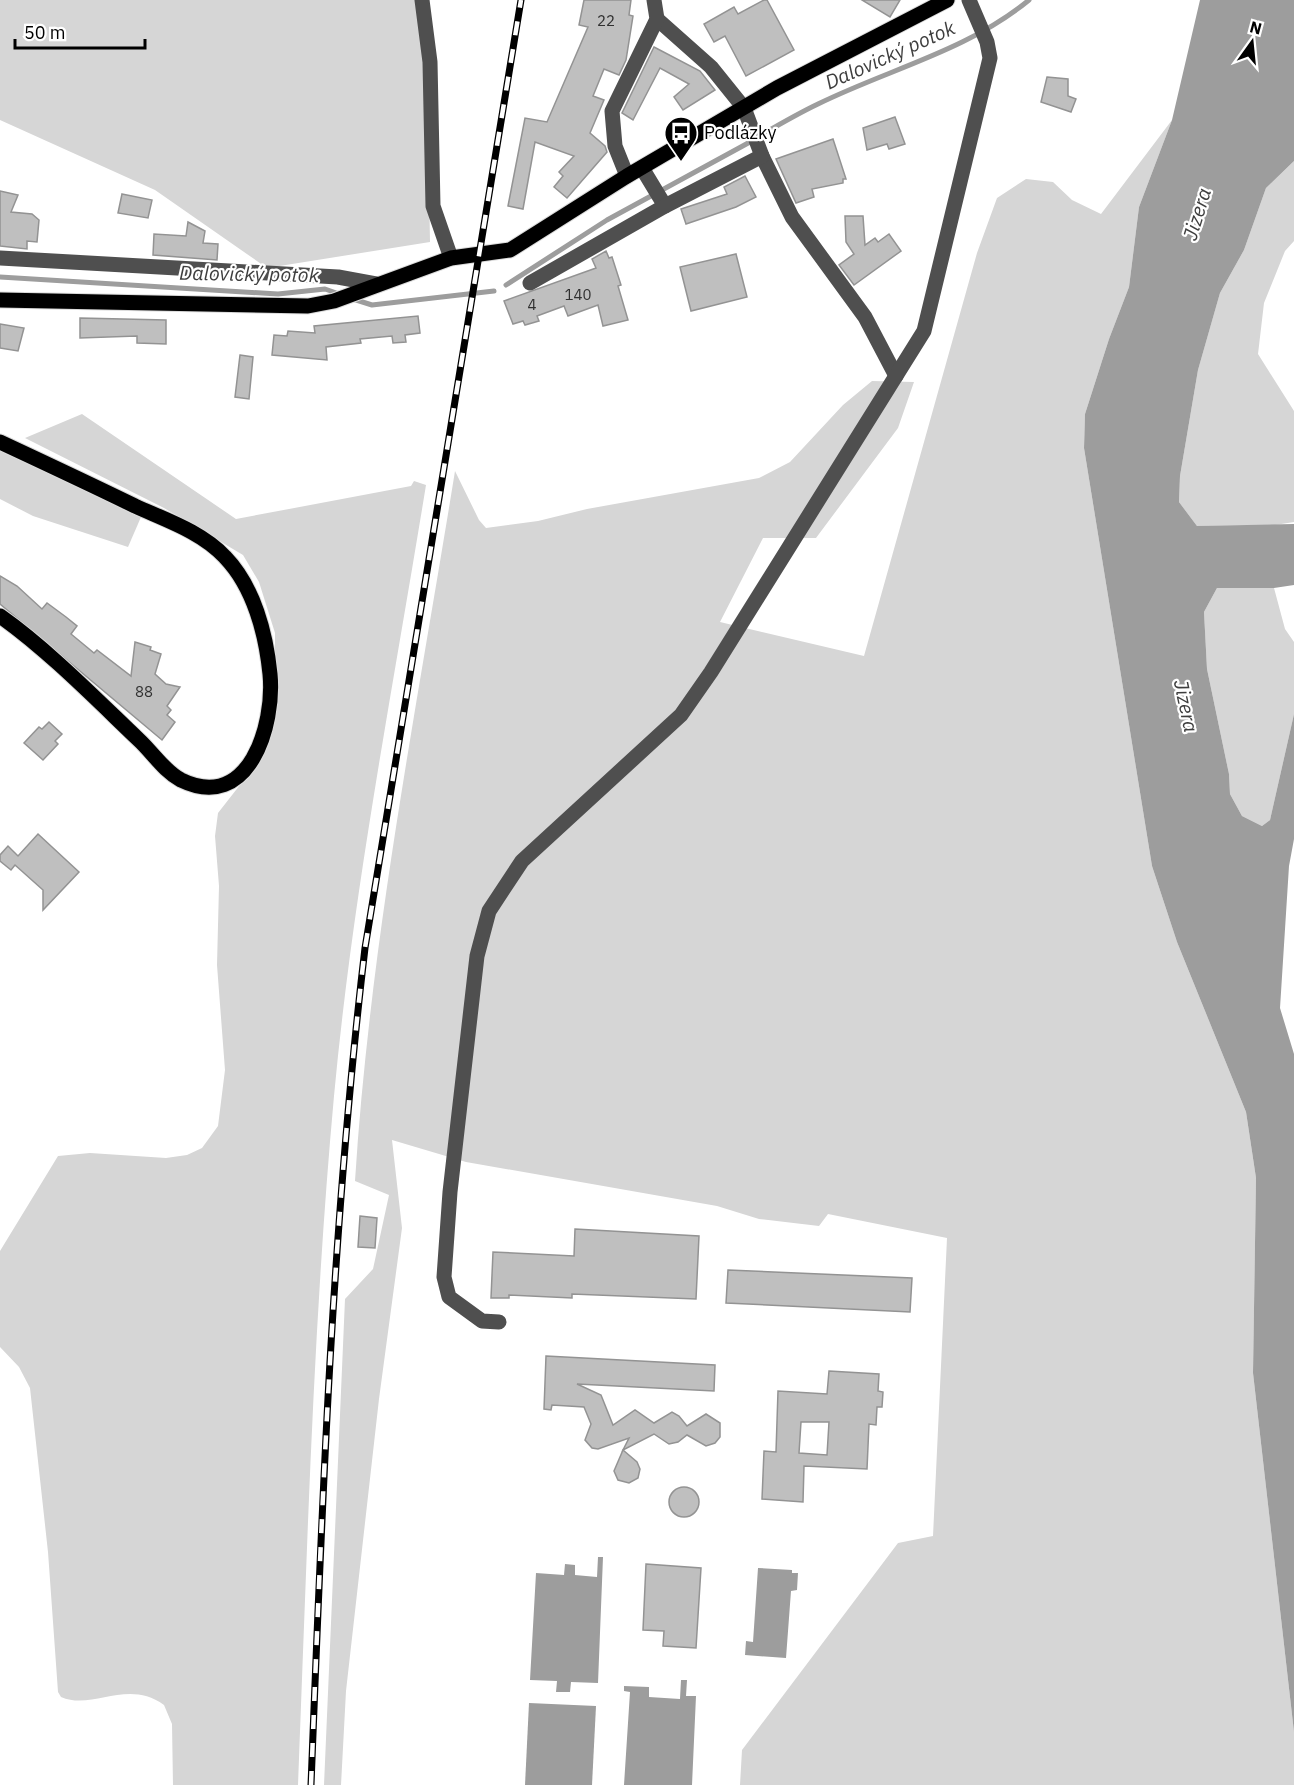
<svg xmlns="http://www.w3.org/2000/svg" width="1294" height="1785" font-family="'IBM Plex Sans',sans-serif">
<rect width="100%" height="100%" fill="#fff"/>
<g fill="#d6d6d6">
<polygon points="0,0 419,0 427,70 430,242 267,268 155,190 0,120"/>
<path d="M 1172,120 L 1139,207 L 1129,287 L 1109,339 L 1085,414 L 1084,448 L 1152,866 L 1177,942 L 1246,1112 L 1256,1178 L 1253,1373 L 1294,1732 L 1294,1785 L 740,1785 L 742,1750 L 898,1543 L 933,1536 L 947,1238 L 828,1214 L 819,1226 L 759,1219 L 717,1206 L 466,1162 L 392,1140 L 402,1228 L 379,1399 L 346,1691 L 341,1785 L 324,1785 L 345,1299 L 373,1269 L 389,1195 L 355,1181 C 370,942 417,707 455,471 L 479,520 L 486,528 L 538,521 L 587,509 L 759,478 L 790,462 L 843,405 L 872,381 L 914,382 L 898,428 L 816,538 L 763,538 L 720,622 L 864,656 L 977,253 L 997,198 L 1026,179 L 1053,182 L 1072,200 L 1101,214 Z"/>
<polygon points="1294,161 1294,241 1285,251 1264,303 1258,354 1294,411 1294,522 1275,525 1197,526 1179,502 1180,476 1198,370 1220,293 1244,250 1266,188"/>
<path d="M 82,414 L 236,519 L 411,486 L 414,481 L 426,485 C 393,688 353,891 334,1096 C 313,1325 307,1555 298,1785 L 173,1785 L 172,1724 L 164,1705 C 127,1678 93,1711 61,1697 L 58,1692 L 48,1552 L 30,1388 L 19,1367 L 0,1347 L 0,1251 L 58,1156 L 90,1153 L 166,1158 L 187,1155 L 202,1148 L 218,1126 L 225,1070 L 217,965 L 219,886 L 215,836 L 218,813 L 254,767 L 275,684 L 275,633 L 259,582 L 243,555 L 164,508 L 25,438 Z"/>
<polygon points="0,445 141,517 128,547 33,516 0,499"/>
<polygon points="1217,588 1274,588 1285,629 1294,642 1294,714 1270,820 1262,826 1242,816 1230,794 1229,774 1207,669 1204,612"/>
</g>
<g fill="#9d9d9d">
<polygon points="1200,0 1294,0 1294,161 1266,188 1244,250 1220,293 1198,370 1180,476 1179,502 1197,526 1294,524 1294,585 1274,588 1217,588 1204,612 1207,669 1229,774 1230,794 1242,816 1262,826 1270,820 1294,714 1294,839 1289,866 1280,1008 1294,1054 1294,1732 1253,1373 1256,1178 1246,1112 1177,942 1152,866 1084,448 1085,414 1109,339 1129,287 1139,207 1172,120"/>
<polygon points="598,1557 603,1557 598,1683 571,1682 570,1692 556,1692 557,1681 530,1680 536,1573 564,1575 565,1564 575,1565 575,1575 597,1577"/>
<polygon points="758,1568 792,1570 792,1573 798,1573 797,1590 791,1591 786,1658 745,1655 746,1641 753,1642"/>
<polygon points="681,1680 687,1680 686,1696 696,1696 692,1785 624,1785 630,1692 624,1691 624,1686 649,1687 649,1697 680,1699"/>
<polygon points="529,1703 596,1706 592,1785 525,1785"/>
</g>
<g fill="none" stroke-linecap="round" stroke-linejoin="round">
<g stroke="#9d9d9d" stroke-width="5">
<path d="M 761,135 C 780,124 799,113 818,104 C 889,69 967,51 1029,0"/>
<polyline points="0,277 278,294 325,289 342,295"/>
<polyline points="506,285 607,220 750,142"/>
<polyline points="353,299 372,305 494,291"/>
</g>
</g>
<g fill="#bfbfbf" stroke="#939393" stroke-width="1.5" fill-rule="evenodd">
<polygon points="584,0 631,0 629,15 633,16 626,60 619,75 604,69 593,96 604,100 590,133 605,146 607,152 567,198 554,187 563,176 559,172 574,156 535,142 523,209 508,206 525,118 547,122 588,27 579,25"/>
<polygon points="764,0 767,0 794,50 746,76 725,36 714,42 704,24 734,7 738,14"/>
<polygon points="862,0 900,0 890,17"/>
<polygon points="654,47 700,71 715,90 683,110 674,97 689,84 660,68 633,120 622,113"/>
<polygon points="1047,77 1068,79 1068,96 1076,99 1071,112 1041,102"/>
<polygon points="895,117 905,144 889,149 887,144 867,150 863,128"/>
<polygon points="833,139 846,179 843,179 843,183 812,189 814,197 796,203 776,159"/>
<polygon points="745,176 756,197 736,207 686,224 681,209 727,194 724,187"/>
<polygon points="0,191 18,195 11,212 32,214 39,220 37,242 27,241 27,249 0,246"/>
<polygon points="122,194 152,200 148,218 118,213"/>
<polygon points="845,216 863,216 865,245 875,238 878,242 889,234 901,251 854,285 839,265 854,254 846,242"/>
<polygon points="188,222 205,231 203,243 218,244 217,260 153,255 154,234 186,236"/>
<polygon points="606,251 609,258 612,257 621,285 618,286 628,320 603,326 598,305 568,316 564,306 537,316 539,321 525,325 523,321 513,324 504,301 596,268 592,259"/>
<polygon points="736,254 747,297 691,311 680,267"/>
<polygon points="418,316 420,333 405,335 406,342 393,343 392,336 360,339 361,343 326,347 327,360 272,355 274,335 287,336 288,331 315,333 314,326"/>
<polygon points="80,318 166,320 166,344 137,343 137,336 80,338"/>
<polygon points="0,324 24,328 18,351 0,348"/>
<polygon points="240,355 253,357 249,399 235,397"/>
<polygon points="0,576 17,586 42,609 47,603 66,617 77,626 71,634 94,653 97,650 131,676 135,642 151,647 150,650 161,654 155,674 166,684 180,687 167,706 171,710 167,715 175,722 162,740 0,604"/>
<polygon points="49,722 62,734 55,741 58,744 43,760 24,743 39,727 42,729"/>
<polygon points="38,834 79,872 43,910 43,890 15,865 11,870 0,861 0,855 8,846 18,856"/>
<polygon points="360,1216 377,1218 375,1248 358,1247"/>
<polygon points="575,1229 699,1236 696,1299 572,1294 572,1298 509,1295 509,1298 491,1298 493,1252 574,1256"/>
<polygon points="728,1270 912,1278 910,1312 726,1303"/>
<polygon points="546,1356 715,1365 714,1391 577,1384 601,1395 613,1425 635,1410 654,1423 672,1412 679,1416 687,1426 706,1414 720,1423 720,1437 715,1443 706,1446 687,1435 678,1442 669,1444 654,1434 623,1450 629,1438 598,1449 592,1448 585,1440 591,1424 584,1407 552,1405 551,1410 544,1409"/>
<path d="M 829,1371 L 879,1374 L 878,1391 L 883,1392 L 882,1407 L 877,1407 L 876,1425 L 869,1424 L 867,1469 L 804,1466 L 803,1502 L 762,1499 L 764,1451 L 776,1452 L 778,1391 L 827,1394 ZM 801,1422 L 829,1422 L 827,1455 L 799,1453 Z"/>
<polygon points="623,1450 637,1462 640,1469 638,1478 629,1483 618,1480 614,1471"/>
<circle cx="684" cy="1502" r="15"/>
<polygon points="646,1564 701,1568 696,1648 663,1646 664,1631 643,1630"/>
</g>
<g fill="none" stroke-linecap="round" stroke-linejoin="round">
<defs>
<g id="major">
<polyline points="0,300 308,306 334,301 451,258 510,250 627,176 777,88 947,0"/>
<path d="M 0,442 C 45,463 90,484 135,506 C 166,520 202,532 225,557 C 254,587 266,634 270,674 C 275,725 249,813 181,780 C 164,771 153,753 139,740 C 97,700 47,649 0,616"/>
</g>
</defs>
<use href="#major" stroke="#dbdbdb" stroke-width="17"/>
<g stroke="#4f4f4f" stroke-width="15">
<polyline points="422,0 430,62 433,206 451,258"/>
<polyline points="657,19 711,67 744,108 762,156 792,217 865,317 896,376"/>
<polyline points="642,168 665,206"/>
<polyline points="627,176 615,146 612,111 657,19 654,0"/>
<polyline points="0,258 338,277 376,284"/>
<polyline points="530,283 665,206 762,156"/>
<polyline points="499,1322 482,1321 449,1297 444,1277 450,1192 477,956 489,911 522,861 681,715 711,672 924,331 990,58 987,42 969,0"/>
</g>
<use href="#major" stroke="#000" stroke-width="15"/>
<defs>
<path id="rail" d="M 311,1785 C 322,1505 332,1226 365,948 L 521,0"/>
</defs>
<use href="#rail" stroke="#000" stroke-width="7"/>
<use href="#rail" stroke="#fff" stroke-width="4.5" stroke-dasharray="14" stroke-linecap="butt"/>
</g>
<defs>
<symbol id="bus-pin" viewBox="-11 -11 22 30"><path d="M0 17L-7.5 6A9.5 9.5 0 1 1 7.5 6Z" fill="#000" stroke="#fff"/><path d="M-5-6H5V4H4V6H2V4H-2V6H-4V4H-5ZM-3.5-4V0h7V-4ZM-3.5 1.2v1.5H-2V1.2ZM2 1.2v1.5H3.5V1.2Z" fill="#fff"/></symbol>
</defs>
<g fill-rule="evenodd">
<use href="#bus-pin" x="662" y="114" width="38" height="52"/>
</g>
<g text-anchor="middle" stroke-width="4.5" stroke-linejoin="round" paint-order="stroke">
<g font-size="15" fill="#303030">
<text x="606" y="26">22</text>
<text x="578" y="300">140</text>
<text x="532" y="310">4</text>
<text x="144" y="697">88</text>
</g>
<g font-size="18" fill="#000" stroke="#fff" text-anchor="start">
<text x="704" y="139">Podlázky</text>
</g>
<g font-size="20" font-style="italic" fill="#3e3e3e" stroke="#fff">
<text transform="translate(890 55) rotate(-24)" y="7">Dalovický potok</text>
<text transform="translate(1197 214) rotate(-73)" y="7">Jizera</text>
<text transform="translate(249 274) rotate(1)" y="7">Dalovický potok</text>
<text transform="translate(1186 706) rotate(78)" y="7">Jizera</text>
</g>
</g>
<g transform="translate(1252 42) rotate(15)" stroke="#ffffff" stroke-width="4.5" paint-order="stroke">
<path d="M0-4.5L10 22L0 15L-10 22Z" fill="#000000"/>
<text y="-9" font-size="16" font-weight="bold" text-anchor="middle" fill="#000000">N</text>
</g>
<path d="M15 39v9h130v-9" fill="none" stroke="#000000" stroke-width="3"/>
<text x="24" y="39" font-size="18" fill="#000000" stroke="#ffffff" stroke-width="4.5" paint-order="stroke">50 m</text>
</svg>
